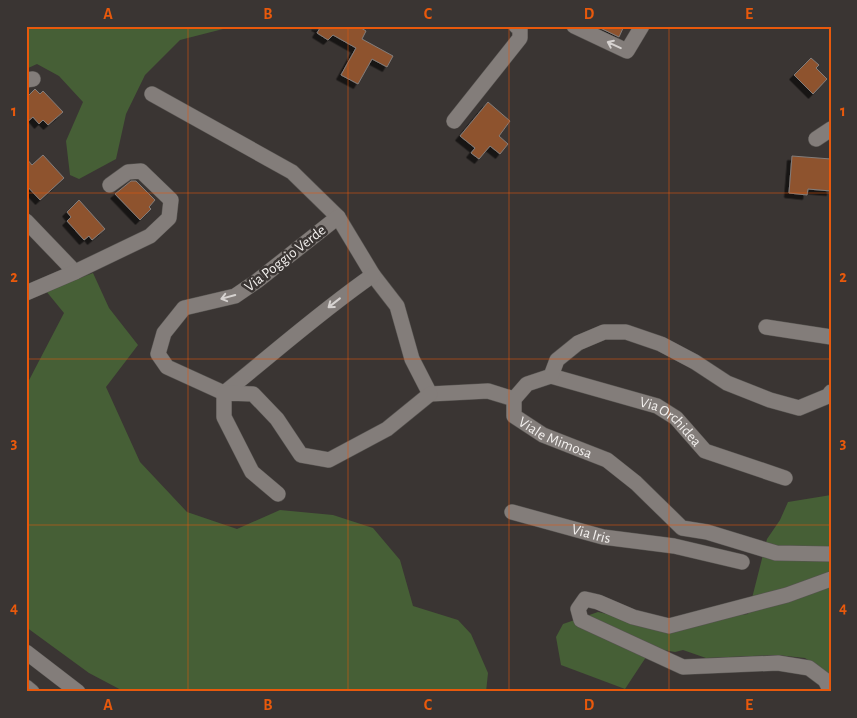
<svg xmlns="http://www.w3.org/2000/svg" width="857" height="718" font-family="'Alegreya Sans',sans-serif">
<defs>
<filter id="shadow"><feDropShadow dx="-4.5" dy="4.5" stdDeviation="0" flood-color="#0009"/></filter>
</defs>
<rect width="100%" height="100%" fill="#3a3533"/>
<g fill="#465f36">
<polygon points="26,26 226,26 223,29 180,40 145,75 126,114 116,159 79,179 70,175 66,141 83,102 59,76 37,64 26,69"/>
<polygon points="93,273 109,308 138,345 106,387 140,462 187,512 237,529 280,510 333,515 373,528 400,560 413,606 458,620 471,634 488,673 486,692 356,692 319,689 290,692 125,692 89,673 26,627 26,386 64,313 46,291"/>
<polygon points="831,495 831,678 827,673 805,658 777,655 706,658 683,650 675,652 652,648 625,689 561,665 556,637 563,624 598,612 620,617 647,627 748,614 767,539 780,520 788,502"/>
</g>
<g fill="#8e522f" stroke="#837d7a" filter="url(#shadow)">
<polygon points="316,26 358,26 366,31 362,39 393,56 387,67 372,59 358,84 341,75 356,48 333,35 328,40 317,33 320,28"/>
<polygon points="596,26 624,26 619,37"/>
<polygon points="811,58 819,65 816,68 827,79 813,94 794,75"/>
<polygon points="35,89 40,94 43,91 63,112 48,125 43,120 39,124 33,117 26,123 26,98"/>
<polygon points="488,102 510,121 499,136 508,144 500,154 490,146 479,159 471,153 475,148 460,136"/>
<polygon points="43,155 64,178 40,200 26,185 26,158 32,165"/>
<polygon points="792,156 831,159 831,191 808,189 807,195 789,193"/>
<polygon points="131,181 136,181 155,200 149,207 151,209 140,220 115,194"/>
<polygon points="79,200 105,229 92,240 89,236 84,240 67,221 71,217 67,212"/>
</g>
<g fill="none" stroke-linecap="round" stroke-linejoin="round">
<defs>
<g id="minor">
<polyline points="574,26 627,51 642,26"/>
<polyline points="26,80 33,79"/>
<polyline points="152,94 292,172 338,217 373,275 397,306 412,359 430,394 488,391 514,399"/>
<polyline points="454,121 520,38 520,29 516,26"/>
<polyline points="816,139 831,129"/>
<path d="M 338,217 L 257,281 L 235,296 L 184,308 L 164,333 L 158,354 L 167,367 L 224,393 C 274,353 321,311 373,275"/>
<polyline points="26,221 75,272"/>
<polyline points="26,293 75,272 150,236 169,218 171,200 141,171 128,172 110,185"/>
<polyline points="766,327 831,337"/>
<path id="s1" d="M 551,376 L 657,406 L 676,418 L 705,451 L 785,478"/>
<path id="s2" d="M 831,392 L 828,396 L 799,408 L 770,400 L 727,383 L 695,362 L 661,344 L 626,332 L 604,332 L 578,343 L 557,360 L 551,376 L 527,384 L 514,399 L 514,416 L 543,435 L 607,460 L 636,483 L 682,528 L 707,532 L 776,553 L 831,554"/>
<polyline points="278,494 252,472 224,417 224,393 253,394 277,419 301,455 329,460 387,429 430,394"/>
<path id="s3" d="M 512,512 L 603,537 L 674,546 L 742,562"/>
<polyline points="26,652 78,692"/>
<polyline points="26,687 32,692"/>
<polyline points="831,692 825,680 809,668 778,663 683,667 581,620 578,609 585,599 598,602 633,617 669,626 787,595 831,579"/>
</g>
</defs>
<use href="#minor" stroke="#575451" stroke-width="16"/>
<use href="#minor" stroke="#837d7a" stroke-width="15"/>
</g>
<defs><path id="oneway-shaft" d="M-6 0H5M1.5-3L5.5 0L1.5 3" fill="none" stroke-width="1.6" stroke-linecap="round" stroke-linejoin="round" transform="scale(1.25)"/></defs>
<g stroke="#d6d2d0">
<use href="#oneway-shaft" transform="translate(614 45) rotate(-155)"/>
<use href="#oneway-shaft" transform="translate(228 297) rotate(165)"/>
<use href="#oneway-shaft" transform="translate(334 303) rotate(142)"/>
</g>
<path fill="none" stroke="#e8590c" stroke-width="1" stroke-opacity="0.55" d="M 188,26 L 188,692M 348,26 L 348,692M 509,26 L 509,692M 669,26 L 669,692M 26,193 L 831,193M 26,359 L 831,359M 26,525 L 831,525"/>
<g text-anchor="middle" stroke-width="5" stroke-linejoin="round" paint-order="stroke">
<g font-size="15" fill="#f2efed" stroke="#3a3533">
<text transform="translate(285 258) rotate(-38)" y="5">Via Poggio Verde</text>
<text dy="5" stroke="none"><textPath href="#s1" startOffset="130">Via Orchidea</textPath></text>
<text dy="5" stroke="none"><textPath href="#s2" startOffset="430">Viale Mimosa</textPath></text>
<text dy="5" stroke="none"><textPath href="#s3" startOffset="82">Via Iris</textPath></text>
</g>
</g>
<rect width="857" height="718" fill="none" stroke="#3a3533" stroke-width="55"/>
<rect x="28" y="28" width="802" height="662" fill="none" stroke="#e8590c" stroke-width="2"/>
<g font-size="16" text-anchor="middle" font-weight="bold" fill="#e8590c">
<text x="108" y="19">A</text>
<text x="268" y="19">B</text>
<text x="428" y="19">C</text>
<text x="589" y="19">D</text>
<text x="749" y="19">E</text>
<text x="14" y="116">1</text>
<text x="843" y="116">1</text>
<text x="14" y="282">2</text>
<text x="843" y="282">2</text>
<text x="14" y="448">3</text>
<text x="843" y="448">3</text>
<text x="14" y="613">4</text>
<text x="843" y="613">4</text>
<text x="108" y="710">A</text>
<text x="268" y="710">B</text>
<text x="428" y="710">C</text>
<text x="589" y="710">D</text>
<text x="749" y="710">E</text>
</g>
</svg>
